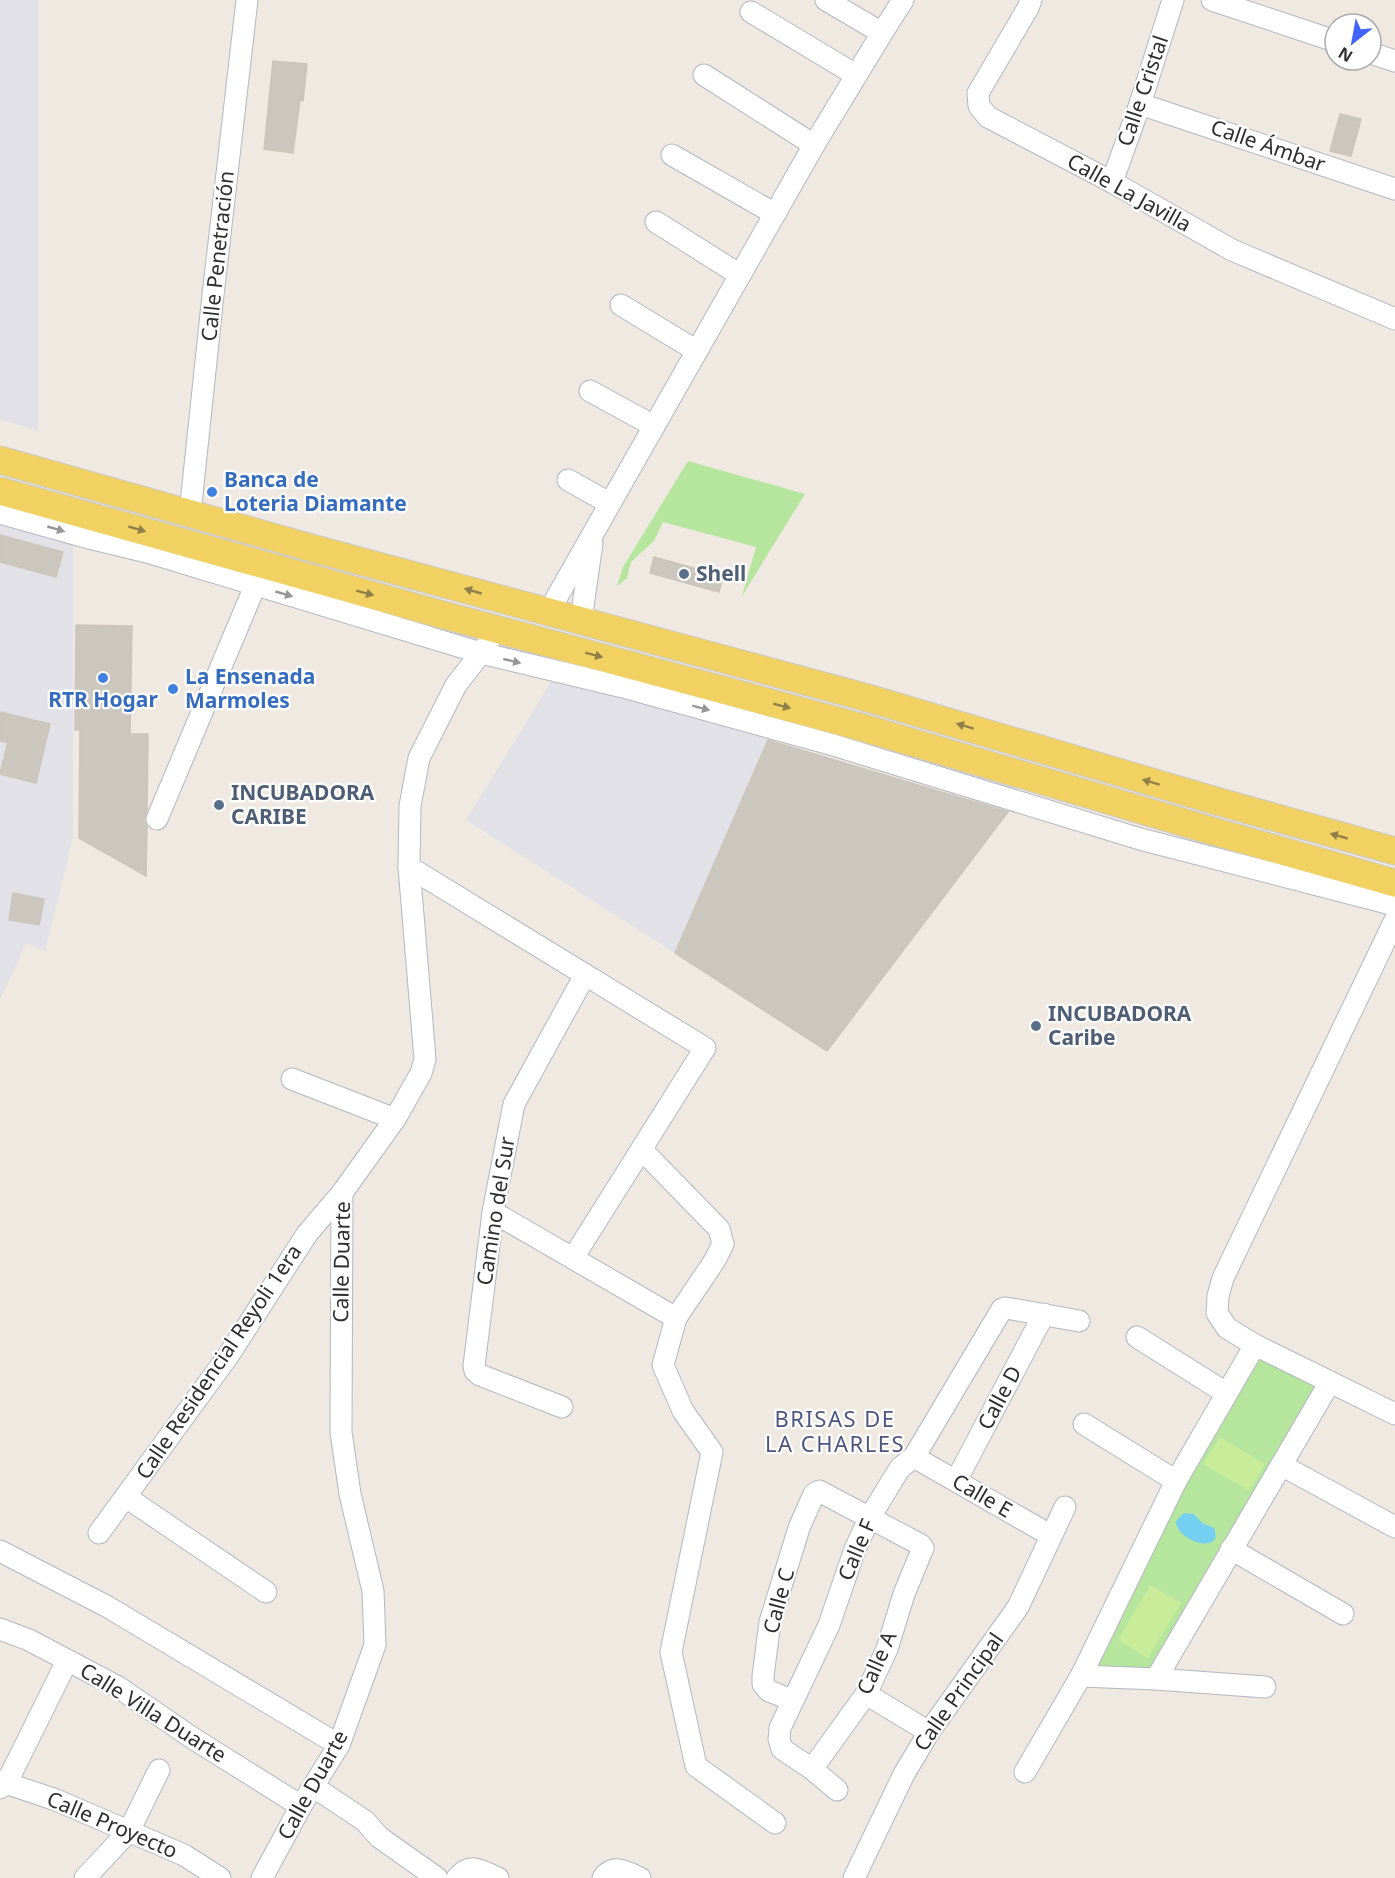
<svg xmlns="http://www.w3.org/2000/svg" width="1395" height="1878" font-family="'Noto Sans',sans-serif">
<rect width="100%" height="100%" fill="#efe9e1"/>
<g fill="#e3e1e8">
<polygon points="0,0 38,0 38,431 0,419"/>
<polygon points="0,498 73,517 73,838 45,951 26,943 0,1000"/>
<polygon points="554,677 771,735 675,953 466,820"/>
</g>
<g fill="#b6e59e">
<polygon points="688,461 805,494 742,596 756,547 663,522 654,541 631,562 627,578 617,586 623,567"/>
<polygon points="1260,1358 1314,1382 1315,1387 1156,1669 1096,1670 1096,1655 1164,1520"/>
</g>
<g fill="#c9ec9a">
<polygon points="1220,1437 1265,1464 1249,1491 1203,1464"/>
<polygon points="1150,1585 1181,1603 1148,1658 1118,1640"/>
</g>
<path fill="#75cff0" d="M 1184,1513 L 1194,1514 L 1202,1523 L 1214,1528 C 1225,1555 1177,1543 1176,1521 Z"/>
<g fill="#cbc7bf" stroke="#cbc5ba" stroke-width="1.5">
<polygon points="273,61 307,64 303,101 300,100 293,153 264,149"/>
<polygon points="1340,114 1361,119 1351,156 1330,151"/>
<polygon points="0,535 63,552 56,577 0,562"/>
<polygon points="654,557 723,576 719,592 650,573"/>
<polygon points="76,625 132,626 130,734 148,734 147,810 144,820 147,826 146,876 79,838 80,730 75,730"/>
<polygon points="0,712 50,724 36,783 0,774 8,742 0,741"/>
<polygon points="768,740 1008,812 827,1051 675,953"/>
<polygon points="13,893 44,899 39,925 9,920"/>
</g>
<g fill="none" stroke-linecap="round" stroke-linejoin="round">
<defs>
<g id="minor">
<polyline points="1031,0 1028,8 978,93 979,106 988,117 1112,182 1232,250 1395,319"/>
<polyline points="1212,0 1335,41"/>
<polyline points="751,12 856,75"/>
<polyline points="882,33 903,0"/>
<polyline points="1371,53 1395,61"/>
<polyline points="704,75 814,145"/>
<polyline points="1140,104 1395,189"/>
<polyline points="672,155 775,214"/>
<polyline points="1112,182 1140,104 1173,0"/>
<polyline points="656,222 740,275"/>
<polyline points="621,305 697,351"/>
<polyline points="590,391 654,426"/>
<polyline points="568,480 609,503"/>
<polyline points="0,513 85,537 147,552 481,653 623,687 830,744 1140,839 1395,905"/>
<polyline points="190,513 213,295 247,0"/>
<polyline points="549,611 814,145 882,33 826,0"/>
<polyline points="581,620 592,543"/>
<polyline points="157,819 260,574"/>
<polyline points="409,867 705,1048 573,1258"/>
<polyline points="1395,920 1223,1278 1218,1296 1217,1313 1227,1328 1255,1345 1395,1414"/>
<polyline points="292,1079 395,1119"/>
<polyline points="642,1150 719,1229 723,1244 715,1260 676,1318 663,1365 683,1411 712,1452 671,1652 696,1766 775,1823"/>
<polyline points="493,1212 676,1318"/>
<polyline points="1137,1337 1226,1393"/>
<polyline points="562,1407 480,1375 475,1371 474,1366 493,1212 514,1104 585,975"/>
<polyline points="1084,1424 1176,1481"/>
<polyline points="914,1457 1050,1535"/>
<polyline points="1283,1466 1395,1527"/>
<polyline points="956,1481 1044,1314"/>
<polyline points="126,1497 266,1592"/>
<polyline points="99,1533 228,1356 307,1234 342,1193"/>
<polyline points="1231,1549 1343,1614"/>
<polyline points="0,1551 108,1607 339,1745"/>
<polyline points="0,1629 29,1640 118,1687 194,1739 301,1806"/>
<polyline points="1081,1676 1156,1679 1265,1687"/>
<polyline points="1156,1679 1330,1382"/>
<polyline points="866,1694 929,1732"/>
<polyline points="792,1700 769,1691 763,1684 763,1676 770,1622 799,1528 814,1494 819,1491 921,1545 923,1548 904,1594 887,1649 866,1694 812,1769"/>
<polyline points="1025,1772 1081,1676 1176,1481 1255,1345"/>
<polyline points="0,1781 56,1800 184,1855 220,1878"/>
<polyline points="314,1787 365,1821 379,1837 437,1878"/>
<polyline points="0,1788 6,1784 67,1661"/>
<polyline points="837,1790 812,1769 782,1749 779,1739 780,1728 829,1625 855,1549 870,1517 900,1468 914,1457 1002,1309 1006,1308 1079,1321"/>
<polyline points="85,1878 129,1831 159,1770"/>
<polyline points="262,1878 301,1806 339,1745 375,1645 373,1591 350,1494 341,1432 342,1193 395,1119 421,1073 425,1059 409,867 410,806 419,758 456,685 488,644"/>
<path d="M 457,1878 C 471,1861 481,1871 498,1878"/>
<path d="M 603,1878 C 613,1863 627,1872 640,1878"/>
<polyline points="854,1878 904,1774 929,1732 1018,1607 1065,1507"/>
</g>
<g id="major">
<polyline points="0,460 315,549 864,697 1216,801 1395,851"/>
<polyline points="0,491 436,613 857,726 1209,830 1395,883"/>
</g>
</defs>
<use href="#minor" stroke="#b4b7c1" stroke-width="23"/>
<use href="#major" stroke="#c9c9c9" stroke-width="29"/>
<use href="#minor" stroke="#fff" stroke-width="21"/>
<use href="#major" stroke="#f2d163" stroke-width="27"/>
</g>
<defs><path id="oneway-solid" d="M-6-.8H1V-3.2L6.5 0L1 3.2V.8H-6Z" transform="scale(1.5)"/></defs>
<g fill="#969696">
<use href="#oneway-solid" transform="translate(56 529) rotate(16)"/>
<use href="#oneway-solid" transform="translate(284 594) rotate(16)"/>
<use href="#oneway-solid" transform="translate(512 661) rotate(13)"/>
<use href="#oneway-solid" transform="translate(701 708) rotate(15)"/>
</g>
<g fill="#908048">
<use href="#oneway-solid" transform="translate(137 529) rotate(16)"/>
<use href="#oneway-solid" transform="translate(473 591) rotate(-164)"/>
<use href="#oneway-solid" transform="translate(365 593) rotate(15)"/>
<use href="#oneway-solid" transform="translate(594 655) rotate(15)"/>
<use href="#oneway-solid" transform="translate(782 706) rotate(15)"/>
<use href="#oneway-solid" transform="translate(965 726) rotate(-163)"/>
<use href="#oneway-solid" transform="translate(1151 782) rotate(-163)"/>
<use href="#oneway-solid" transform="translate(1339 836) rotate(-164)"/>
</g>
<g fill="#3f7fe0" stroke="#fff" stroke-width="2">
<circle cx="212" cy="492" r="6"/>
<circle cx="103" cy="678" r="6"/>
<circle cx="173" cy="689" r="6"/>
</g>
<g fill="#5c6f8a" stroke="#fff" stroke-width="2">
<circle cx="684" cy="574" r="6"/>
<circle cx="219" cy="805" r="6"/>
<circle cx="1036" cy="1026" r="6"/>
</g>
<g text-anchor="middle" stroke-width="4.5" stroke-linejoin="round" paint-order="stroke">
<g font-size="21" fill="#2e2e2e" stroke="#fff">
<text transform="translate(1143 91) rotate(-71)" y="7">Calle Cristal</text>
<text transform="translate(1268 146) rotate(19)" y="7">Calle Ámbar</text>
<text transform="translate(1129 193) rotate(29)" y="7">Calle La Javilla</text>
<text transform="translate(218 256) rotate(-84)" y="7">Calle Penetración</text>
<text transform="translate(496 1211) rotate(-81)" y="7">Camino del Sur</text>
<text transform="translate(342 1262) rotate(-89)" y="7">Calle Duarte</text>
<text transform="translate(219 1362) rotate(-56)" y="7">Calle Residencial Reyoli 1era</text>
<text transform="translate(1000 1398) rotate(-62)" y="7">Calle D</text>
<text transform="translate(982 1496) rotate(30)" y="7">Calle E</text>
<text transform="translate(857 1550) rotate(-67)" y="7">Calle F</text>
<text transform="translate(779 1601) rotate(-75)" y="7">Calle C</text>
<text transform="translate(877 1663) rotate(-66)" y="7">Calle A</text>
<text transform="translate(959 1692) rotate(-55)" y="7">Calle Principal</text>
<text transform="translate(153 1713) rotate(32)" y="7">Calle Villa Duarte</text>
<text transform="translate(313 1785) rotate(-61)" y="7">Calle Duarte</text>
<text transform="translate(112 1825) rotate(23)" y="7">Calle Proyecto</text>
</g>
<g font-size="21" font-weight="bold" fill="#366cbe" stroke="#fff" text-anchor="start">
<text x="224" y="487">Banca de<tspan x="224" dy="24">Loteria Diamante</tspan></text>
<text x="185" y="684">La Ensenada<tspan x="185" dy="24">Marmoles</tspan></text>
<text x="103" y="707" text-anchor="middle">RTR Hogar</text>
</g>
<g font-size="21" font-weight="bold" fill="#4e5e75" stroke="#fff" text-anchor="start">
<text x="696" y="581">Shell</text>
<text x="231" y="800">INCUBADORA<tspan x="231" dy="24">CARIBE</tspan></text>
<text x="1048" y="1021">INCUBADORA<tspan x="1048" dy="24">Caribe</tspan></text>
</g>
<g font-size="22" letter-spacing="1.5" fill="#4d5680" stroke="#fff">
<text x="835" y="1427">BRISAS DE<tspan x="835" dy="25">LA CHARLES</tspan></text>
</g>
</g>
<g transform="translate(1353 42) rotate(211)"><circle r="28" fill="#ffffff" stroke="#ababab" stroke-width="1.5"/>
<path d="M0-4.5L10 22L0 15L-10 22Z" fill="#4264fb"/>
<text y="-9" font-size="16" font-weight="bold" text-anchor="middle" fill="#2e2e2e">N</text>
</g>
</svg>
